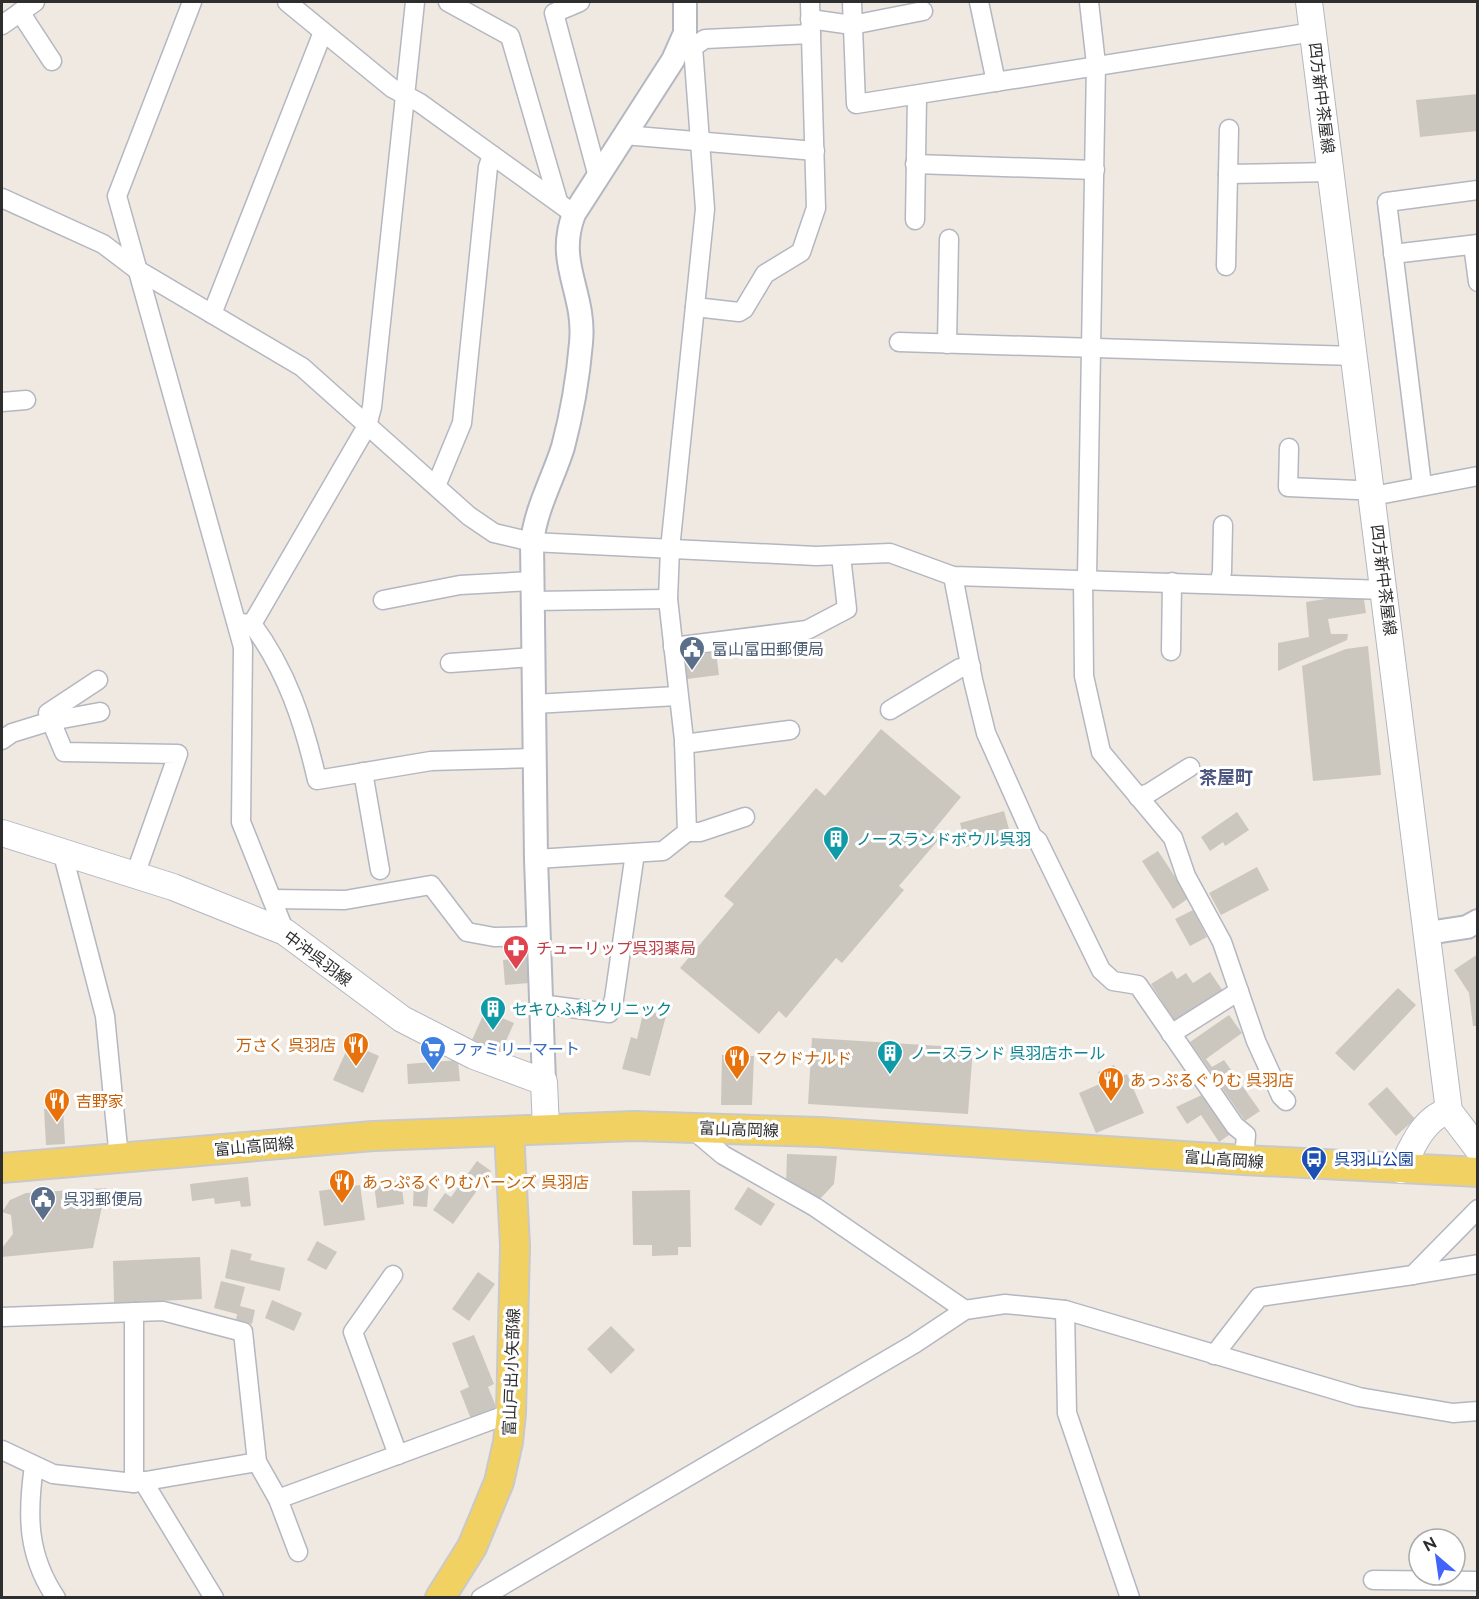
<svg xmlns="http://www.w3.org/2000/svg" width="1479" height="1599" font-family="Raleway,'Noto Sans JP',sans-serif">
<rect width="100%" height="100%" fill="#efe9e1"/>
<g fill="#cbc7bf">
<polygon points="1478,94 1478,131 1420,137 1416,100"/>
<polygon points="1363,593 1366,613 1328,619 1331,634 1348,634 1347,640 1278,671 1278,643 1309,637 1306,602"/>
<polygon points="1368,646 1381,775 1313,781 1302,666 1346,649"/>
<polygon points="716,652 719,675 687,679 684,656"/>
<polygon points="881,729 961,797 933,831 940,838 899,886 904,890 842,963 836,958 786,1018 779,1011 759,1034 680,968 734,904 724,896 816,788 825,796"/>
<polygon points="1004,811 1009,829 999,832 999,838 966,847 960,823"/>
<polygon points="1237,812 1249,830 1225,846 1223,842 1210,851 1201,837"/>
<polygon points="1158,851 1189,898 1173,909 1142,861"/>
<polygon points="1257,867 1269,890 1221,915 1209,893"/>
<polygon points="1193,910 1207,937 1190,946 1175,919"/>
<polygon points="1478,954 1478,1026 1473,1026 1469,993 1454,970"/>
<polygon points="527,957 529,983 505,985 503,960"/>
<polygon points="1172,971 1177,979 1186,973 1193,983 1210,972 1223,991 1175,1022 1151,984"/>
<polygon points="1398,988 1416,1005 1354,1071 1335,1053"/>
<polygon points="485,1011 514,1023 501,1052 472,1040"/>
<polygon points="651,1012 666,1016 650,1076 622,1069 631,1037 637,1039 642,1018"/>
<polygon points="1229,1015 1242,1033 1206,1059 1212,1067 1224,1060 1260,1111 1245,1121 1190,1042"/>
<polygon points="812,1038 973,1048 968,1114 808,1104"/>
<polygon points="350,1043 379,1056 363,1093 333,1080"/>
<polygon points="722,1055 754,1056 752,1105 721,1105"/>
<polygon points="458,1060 460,1081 408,1084 407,1064"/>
<polygon points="1114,1065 1120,1077 1127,1074 1144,1113 1096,1133 1079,1093 1102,1083 1098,1072"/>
<polygon points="1387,1087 1415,1119 1396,1136 1368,1104"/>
<polygon points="1204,1094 1232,1133 1219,1142 1201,1115 1187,1124 1176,1107"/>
<polygon points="63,1108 65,1144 46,1145 44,1109"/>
<polygon points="787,1154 837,1156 834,1184 819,1200 786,1185"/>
<polygon points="477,1161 491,1171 453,1224 433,1210 445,1193 451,1197"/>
<polygon points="248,1177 251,1206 241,1207 240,1201 215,1204 214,1198 192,1201 190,1184"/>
<polygon points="401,1180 404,1204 377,1208 374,1184"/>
<polygon points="414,1181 429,1182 427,1207 413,1206"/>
<polygon points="360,1185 365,1220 324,1226 319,1191"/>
<polygon points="748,1187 775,1204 761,1226 734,1209"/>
<polygon points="106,1188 93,1248 2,1257 2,1248 13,1234 11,1215 2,1212 10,1200 26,1193"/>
<polygon points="690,1190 691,1247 678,1247 678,1255 652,1256 652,1245 633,1245 632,1191"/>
<polygon points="317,1241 337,1252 326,1270 307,1260"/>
<polygon points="231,1249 252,1254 250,1260 285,1268 280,1291 225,1278"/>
<polygon points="200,1257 202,1299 114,1303 113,1261"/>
<polygon points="478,1272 495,1284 469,1321 452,1309"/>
<polygon points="221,1281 245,1287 240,1306 255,1310 252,1324 236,1320 237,1314 214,1308"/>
<polygon points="272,1300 302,1313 294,1331 265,1318"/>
<polygon points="611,1326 635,1350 611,1374 587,1349"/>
<polygon points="474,1335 494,1384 488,1387 497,1409 471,1419 460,1391 469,1387 452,1343"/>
</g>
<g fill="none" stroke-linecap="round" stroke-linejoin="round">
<defs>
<g id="minor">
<polyline points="192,2 117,196 243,647 241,822 285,932"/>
<polyline points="287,2 392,88 420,103 574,214"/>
<polyline points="448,2 510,36 558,201"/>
<polyline points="580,2 554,13 598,177"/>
<polyline points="852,2 856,104 1313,32"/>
<polyline points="979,2 996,82"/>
<polyline points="20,12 52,61"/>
<polyline points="810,19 852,25 923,11"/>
<polyline points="2,25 35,2"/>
<polyline points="693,47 705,39 811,34"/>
<polyline points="624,135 815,151"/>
<polyline points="915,164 1095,170"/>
<polyline points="1228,174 1331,172"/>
<polyline points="2,198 103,244 136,269 302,367 469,516 494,533 532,542 816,556 890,553 953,576 1385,590"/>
<polyline points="915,220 917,96"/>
<polyline points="1473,245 1478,282"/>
<polyline points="1393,254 1478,244"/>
<polyline points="1226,266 1229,129"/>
<polyline points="695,307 739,312 744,309 765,274 801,252 816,208 810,2"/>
<polyline points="212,314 323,32"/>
<polyline points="899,342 1355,356"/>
<polyline points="947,344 949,239"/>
<polyline points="2,402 26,400"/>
<polyline points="1289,448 1288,487 1357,490 1372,488"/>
<polyline points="1422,485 1387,202 1478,190"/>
<polyline points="436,486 462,423 488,167 492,155"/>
<polyline points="1373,496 1478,476"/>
<polyline points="953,576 973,680 986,733 1032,836 1038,841 1101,970 1113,981 1138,985 1235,1126 1246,1135 1244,1160"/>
<polyline points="1083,578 1084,676 1101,752 1173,838 1186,876 1222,942 1256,1041 1281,1096 1286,1101"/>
<polyline points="1087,578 1096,64 1089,2"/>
<polyline points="1219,583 1222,572 1223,525"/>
<polyline points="383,600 460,585 532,581"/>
<polyline points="533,601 668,599"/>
<path d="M 240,623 L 252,624 C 287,671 304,723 317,780 L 431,761 L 535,758"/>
<polyline points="252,624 367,426 372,407 415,2"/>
<polyline points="673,647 807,630 847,609 841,556"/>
<polyline points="1171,651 1172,582"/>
<polyline points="450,663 533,657"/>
<polyline points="534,704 677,696"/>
<polyline points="890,710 960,668 971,666"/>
<polyline points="100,712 51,721 64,752 178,754 135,875"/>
<polyline points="2,740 12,733 51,721 48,713 98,680"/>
<polyline points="684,744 790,730"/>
<polyline points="363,772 380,870"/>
<polyline points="1138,797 1149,793 1190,767"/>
<polyline points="687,832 700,832 745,817"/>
<polyline points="62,851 105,1016 119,1158"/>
<polyline points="536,859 663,851 687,832 684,740 668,599 670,549 705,209 693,47 685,33"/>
<polyline points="272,899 345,900 431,885 467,932 494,937 538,936"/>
<polyline points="540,1004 609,1013 614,999 635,853"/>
<polyline points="1171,1034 1239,991"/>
<polyline points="691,1128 723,1155 815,1207 965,1310"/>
<polyline points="393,1275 353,1332 398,1455"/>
<polyline points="1413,1275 1478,1264"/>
<polyline points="1065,1310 1067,1413 1130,1598"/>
<polyline points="134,1312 134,1483"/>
<polyline points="2,1317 163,1311 243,1332 257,1462 278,1499 298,1552"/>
<polyline points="1214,1355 1259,1297 1413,1275 1478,1209"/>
<polyline points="2,1450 53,1474 134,1483 257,1462"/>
<path d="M 34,1466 C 27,1515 27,1555 56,1598"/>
<polyline points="143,1481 214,1598"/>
<polyline points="278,1499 511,1413"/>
<polyline points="1373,1580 1478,1581"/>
<polyline points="481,1598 914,1344 965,1310 1005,1304 1036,1307 1065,1310 1359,1397 1453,1413 1478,1411"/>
</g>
<g id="tertiary">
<polyline points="1428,933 1467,927 1478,921"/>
<path d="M 544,1082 L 536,859 L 532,542 C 536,508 553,479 563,447 C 572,413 578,378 581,343 C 586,292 555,264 574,214 L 673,60 L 685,33 L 685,2"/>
</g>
<g id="secondary">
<polyline points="1309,2 1449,1111 1478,1149"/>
<polyline points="2,833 173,887 285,932 402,1019 474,1056 544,1082 546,1128"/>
<path d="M 1401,1170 C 1412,1147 1423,1118 1449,1111"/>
</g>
<g id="primary">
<polyline points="2,1168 373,1136 634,1126 819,1132 1244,1160 1478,1172"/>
<polyline points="440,1598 472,1547 499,1482 508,1442 511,1413 515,1246 509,1131"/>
</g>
</defs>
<use href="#minor" stroke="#b4b7c1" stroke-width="21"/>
<use href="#tertiary" stroke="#b4b7c1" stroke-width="26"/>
<use href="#secondary" stroke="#b4b7c1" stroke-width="28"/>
<use href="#primary" stroke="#c9c9c9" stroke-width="32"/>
<use href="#minor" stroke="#fff" stroke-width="18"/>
<use href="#tertiary" stroke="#fff" stroke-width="22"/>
<use href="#secondary" stroke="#fff" stroke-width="26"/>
<use href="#primary" stroke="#f2d163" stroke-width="28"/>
</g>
<defs>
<symbol id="civic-pin" viewBox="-11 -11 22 30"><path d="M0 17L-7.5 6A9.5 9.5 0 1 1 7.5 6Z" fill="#5c6f8a" stroke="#fff"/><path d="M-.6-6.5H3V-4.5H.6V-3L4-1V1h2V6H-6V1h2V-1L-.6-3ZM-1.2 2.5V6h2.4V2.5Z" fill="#fff"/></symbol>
<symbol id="building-pin" viewBox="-11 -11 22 30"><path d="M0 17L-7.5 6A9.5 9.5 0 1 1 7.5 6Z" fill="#0f9aa8" stroke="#fff"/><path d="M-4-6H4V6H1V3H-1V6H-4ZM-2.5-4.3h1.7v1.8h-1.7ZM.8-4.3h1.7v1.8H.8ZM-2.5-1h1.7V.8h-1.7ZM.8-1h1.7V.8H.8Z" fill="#fff"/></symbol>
<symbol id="pharmacy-pin" viewBox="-11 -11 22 30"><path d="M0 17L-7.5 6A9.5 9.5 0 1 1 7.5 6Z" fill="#e0444e" stroke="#fff"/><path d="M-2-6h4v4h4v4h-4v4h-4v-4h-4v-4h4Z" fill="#fff"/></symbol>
<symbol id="restaurant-pin" viewBox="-11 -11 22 30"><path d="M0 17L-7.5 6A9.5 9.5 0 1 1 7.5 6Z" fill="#e8710a" stroke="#fff"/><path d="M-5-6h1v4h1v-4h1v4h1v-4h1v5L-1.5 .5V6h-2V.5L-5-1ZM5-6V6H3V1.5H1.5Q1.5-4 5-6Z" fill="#fff"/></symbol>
<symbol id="supermarket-pin" viewBox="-11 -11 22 30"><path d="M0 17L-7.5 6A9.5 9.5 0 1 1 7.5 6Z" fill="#3f7fe0" stroke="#fff"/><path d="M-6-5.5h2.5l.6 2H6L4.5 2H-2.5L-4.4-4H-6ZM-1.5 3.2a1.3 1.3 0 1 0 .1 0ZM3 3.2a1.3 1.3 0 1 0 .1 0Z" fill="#fff"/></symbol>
<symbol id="bus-pin" viewBox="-11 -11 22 30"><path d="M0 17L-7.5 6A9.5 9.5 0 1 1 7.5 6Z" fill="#1a4fb4" stroke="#fff"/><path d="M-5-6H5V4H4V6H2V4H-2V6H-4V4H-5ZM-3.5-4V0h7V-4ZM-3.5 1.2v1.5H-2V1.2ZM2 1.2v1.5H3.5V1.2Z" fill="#fff"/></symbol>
</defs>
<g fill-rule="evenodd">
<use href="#civic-pin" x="677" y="634" width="30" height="40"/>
<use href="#building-pin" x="821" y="824" width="30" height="40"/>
<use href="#pharmacy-pin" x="501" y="933" width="30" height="40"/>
<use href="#building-pin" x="478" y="994" width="30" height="40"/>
<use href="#restaurant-pin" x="341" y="1030" width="30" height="40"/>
<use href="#supermarket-pin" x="418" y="1034" width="30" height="40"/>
<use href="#building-pin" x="875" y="1038" width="30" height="40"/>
<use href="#restaurant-pin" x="722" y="1043" width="30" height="40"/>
<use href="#restaurant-pin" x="1096" y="1065" width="30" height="40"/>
<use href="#restaurant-pin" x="42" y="1086" width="30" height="40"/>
<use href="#bus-pin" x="1299" y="1144" width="30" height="40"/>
<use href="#restaurant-pin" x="327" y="1167" width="30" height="40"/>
<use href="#civic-pin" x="28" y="1184" width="30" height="40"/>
</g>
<g text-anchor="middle" stroke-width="6" stroke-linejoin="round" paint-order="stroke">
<g font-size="16" fill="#2e2e2e" stroke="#fff">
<text transform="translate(1322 98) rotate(83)" y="6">四方新中茶屋線</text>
<text transform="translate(1384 580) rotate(83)" y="6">四方新中茶屋線</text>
<text transform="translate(318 958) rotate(37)" y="6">中沖呉羽線</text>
<text transform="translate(739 1129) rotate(2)" y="6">富山高岡線</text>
<text transform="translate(254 1146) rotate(-5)" y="6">富山高岡線</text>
<text transform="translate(1224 1159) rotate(4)" y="6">富山高岡線</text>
<text transform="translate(511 1372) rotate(-88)" y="6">富山戸出小矢部線</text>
</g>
<g font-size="16" fill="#4e5e75" stroke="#fff" text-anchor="start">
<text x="712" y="655">富山富田郵便局</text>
<text x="63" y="1205">呉羽郵便局</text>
</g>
<g font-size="16" fill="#0d838f" stroke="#fff" text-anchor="start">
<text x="856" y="845">ノースランドボウル呉羽</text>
<text x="512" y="1015">セキひふ科クリニック</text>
<text x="910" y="1059">ノースランド 呉羽店ホール</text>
</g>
<g font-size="16" fill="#be3a42" stroke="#fff" text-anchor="start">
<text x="536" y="954">チューリップ呉羽薬局</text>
</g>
<g font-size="16" fill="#c56008" stroke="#fff" text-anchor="start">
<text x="336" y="1051" text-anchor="end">万さく 呉羽店</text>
<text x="756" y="1064">マクドナルド</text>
<text x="1130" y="1086">あっぷるぐりむ 呉羽店</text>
<text x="76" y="1107">吉野家</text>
<text x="362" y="1188">あっぷるぐりむバーンズ 呉羽店</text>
</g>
<g font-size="16" fill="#366cbe" stroke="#fff" text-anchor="start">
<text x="452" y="1055">ファミリーマート</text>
</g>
<g font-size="16" fill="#164399" stroke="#fff" text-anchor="start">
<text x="1334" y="1165">呉羽山公園</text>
</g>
<g font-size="18" font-weight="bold" fill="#4d5680" stroke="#fff">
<text x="1226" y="784">茶屋町</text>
</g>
</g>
<rect width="1479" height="1599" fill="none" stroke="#2e2e2e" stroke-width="6"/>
<g transform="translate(1437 1557) rotate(331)"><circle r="28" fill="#ffffff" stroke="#ababab" stroke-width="1.5"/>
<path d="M0-4.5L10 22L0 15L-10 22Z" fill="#4264fb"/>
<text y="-9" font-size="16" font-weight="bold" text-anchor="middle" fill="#2e2e2e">N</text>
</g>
</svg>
